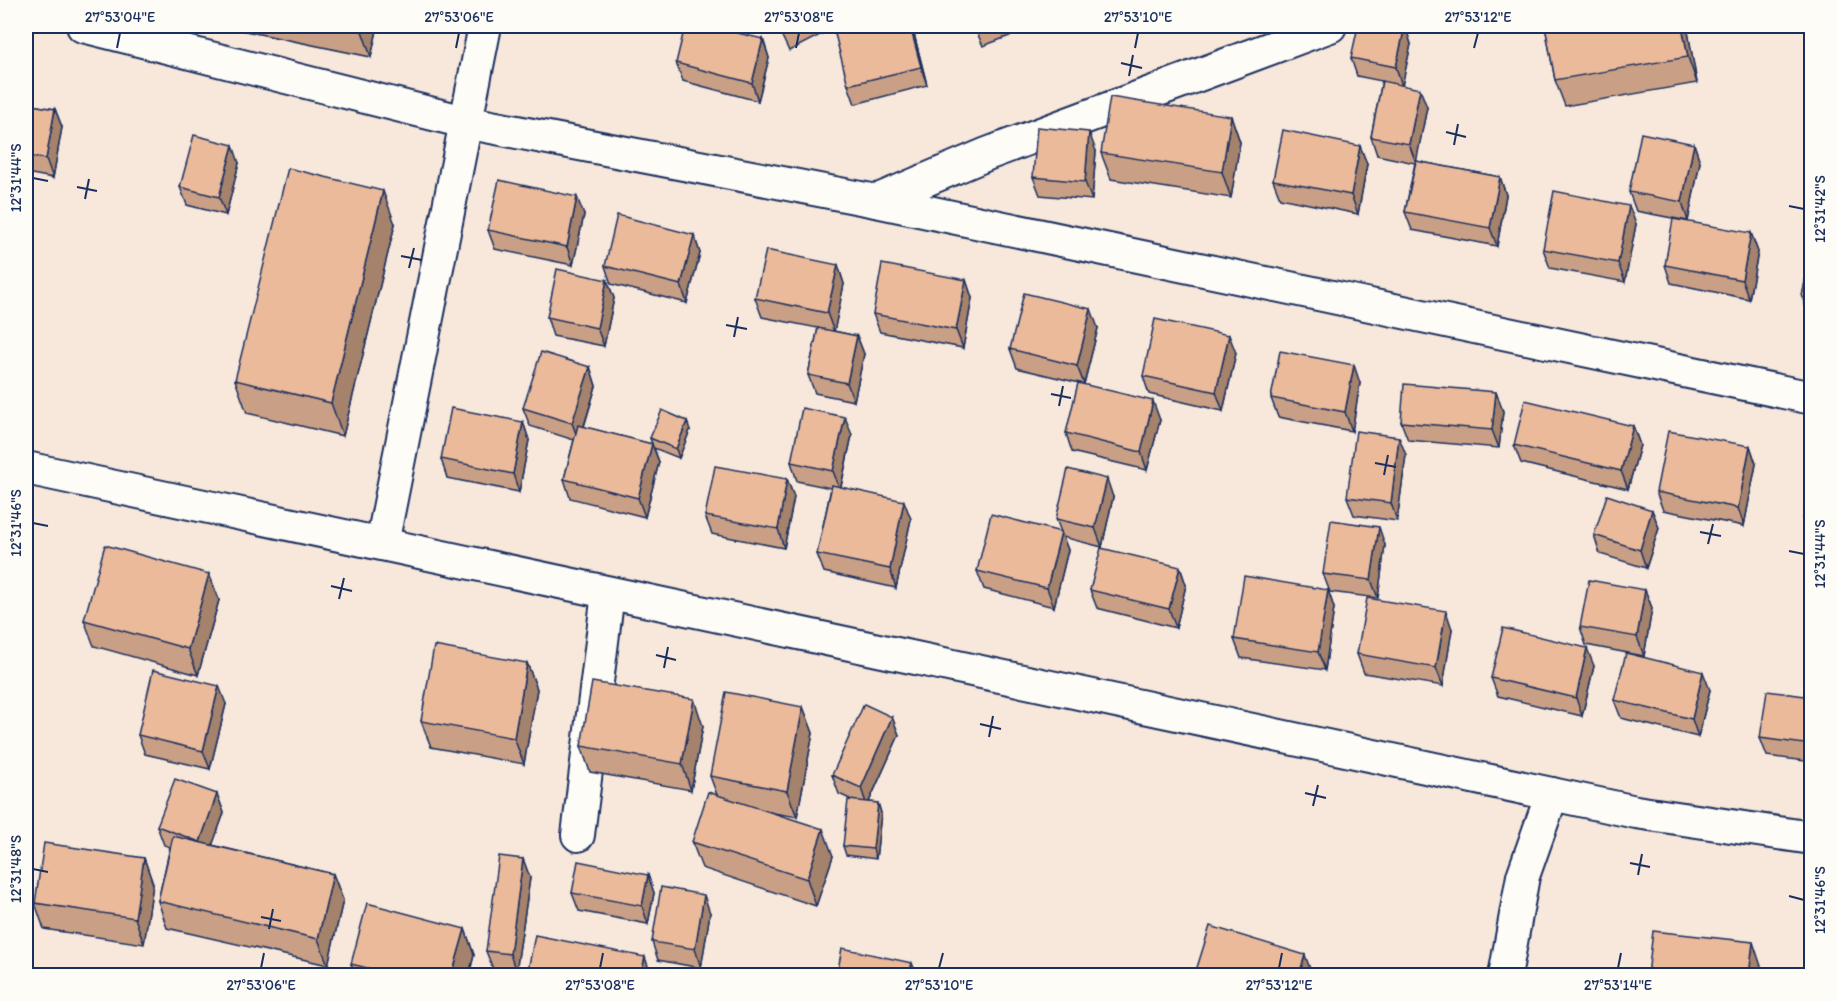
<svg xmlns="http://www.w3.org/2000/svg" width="1837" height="1001" font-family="Itim,sans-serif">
<rect width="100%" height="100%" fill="#f7e8db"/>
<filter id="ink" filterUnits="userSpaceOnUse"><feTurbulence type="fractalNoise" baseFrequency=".0167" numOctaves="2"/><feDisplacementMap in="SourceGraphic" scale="12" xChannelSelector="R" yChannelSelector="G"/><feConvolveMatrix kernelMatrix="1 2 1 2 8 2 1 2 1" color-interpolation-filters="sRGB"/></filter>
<g filter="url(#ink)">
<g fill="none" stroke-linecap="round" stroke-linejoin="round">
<defs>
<g id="minor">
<polyline points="83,26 465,122 876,201 1812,398"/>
<polyline points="876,201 987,154 1330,26"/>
<polyline points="26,468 1636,812 1812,838"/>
<polyline points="382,544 485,26"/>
<polyline points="578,835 608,593"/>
<polyline points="1505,976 1523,876 1552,794"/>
</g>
</defs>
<use href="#minor" stroke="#1b2f5e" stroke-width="36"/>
<use href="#minor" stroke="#fdfcf7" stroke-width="32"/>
</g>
<g fill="#c9a085" stroke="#1b2f5e" stroke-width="1.5">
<polygon points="221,26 378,26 371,57"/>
<polygon points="777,26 821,26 824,33 789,51"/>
<polygon points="852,26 912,26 927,85 855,104 848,85"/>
<polygon points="974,26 1036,26 983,46"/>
<polygon points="1405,26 1411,44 1402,85 1427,107 1416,161 1500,177 1506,195 1497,246 1412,230 1405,212 1415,163 1377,155 1371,137 1382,81 1357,76 1351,58"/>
<polygon points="1545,26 1687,26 1697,83 1565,106 1555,80"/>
<polygon points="763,39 769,58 758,101 683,81 676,63"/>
<polygon points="26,104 55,109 62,127 53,178 26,173"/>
<polygon points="1231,116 1240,142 1231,198 1111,179 1101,153"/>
<polygon points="1694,144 1700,162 1688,221 1636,211 1629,192"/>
<polygon points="1360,146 1367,164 1358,214 1280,198 1273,180"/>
<polygon points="1096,151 1092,200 1040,195 1033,177"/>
<polygon points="239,163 226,215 187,205 180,187"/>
<polygon points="584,215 573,265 495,249 488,230"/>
<polygon points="395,224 343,436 247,413 235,380"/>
<polygon points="1636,224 1625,282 1550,268 1543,249"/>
<polygon points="1751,233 1758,252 1749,299 1671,283 1665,265"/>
<polygon points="694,235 700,253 687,303 611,284 605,266"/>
<polygon points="1812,247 1812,316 1809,316 1802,297"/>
<polygon points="838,265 844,284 834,331 857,336 864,354 854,401 815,393 808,375 818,328 762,317 755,298"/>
<polygon points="607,280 614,298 604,346 553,336 547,317"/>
<polygon points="966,280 972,298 963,348 880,332 873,314"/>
<polygon points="1098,328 1084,384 1017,368 1010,349"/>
<polygon points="1236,353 1223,411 1149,394 1143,376"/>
<polygon points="590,367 596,386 584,427 652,444 650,438 690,430 679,458 654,448 659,462 645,517 570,498 564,479 574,440 530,426 523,408"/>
<polygon points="1360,383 1352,431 1278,417 1271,398"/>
<polygon points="1503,411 1499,448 1408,440 1401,422"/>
<polygon points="1160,420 1147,470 1072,452 1066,433"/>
<polygon points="523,422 529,440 519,492 447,478 441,459"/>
<polygon points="1633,426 1640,445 1628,489 1521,463 1514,445"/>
<polygon points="852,435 841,487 911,519 896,588 824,572 817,554 831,488 797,481 791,462"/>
<polygon points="1750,446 1756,464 1744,526 1663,510 1656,492"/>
<polygon points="1406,455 1397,521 1354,515 1347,497"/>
<polygon points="1812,466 1812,540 1809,540 1803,521"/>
<polygon points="787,479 794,497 784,548 712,534 705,516"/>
<polygon points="1113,497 1102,547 1063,537 1068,550 1054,607 984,589 977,571 1061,532 1056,519"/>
<polygon points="1652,510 1659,528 1646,568 1600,554 1594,535"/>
<polygon points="1385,545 1378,598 1330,592 1323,574"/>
<polygon points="1180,567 1186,585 1176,628 1097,608 1090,590"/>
<polygon points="209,574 219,600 198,675 94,646 84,620"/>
<polygon points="1328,590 1334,608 1325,670 1241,658 1234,639"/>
<polygon points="1645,590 1652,608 1644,656 1586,645 1580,627"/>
<polygon points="1452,629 1443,686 1364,673 1357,654"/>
<polygon points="527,663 537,689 524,764 431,747 421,721"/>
<polygon points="1594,666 1582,716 1498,696 1491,678"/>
<polygon points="1710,690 1698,737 1621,718 1614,700"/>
<polygon points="1812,697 1812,762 1767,756 1760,738"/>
<polygon points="226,704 210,769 145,754 138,735"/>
<polygon points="803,707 813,733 797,817 768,812 833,856 816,906 702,868 692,842 717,795 710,776"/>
<polygon points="892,717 899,735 869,802 878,803 881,813 876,859 846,855 843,846 854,801 839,794 832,775"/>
<polygon points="703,726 691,790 590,772 581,746"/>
<polygon points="217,794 224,813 212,845 333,874 343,900 328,965 167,928 158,901 170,847 164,845 157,826"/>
<polygon points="144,858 153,884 144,944 44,929 35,903"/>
<polygon points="523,859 530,878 516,972 493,969 486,951"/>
<polygon points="648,875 654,893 648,924 579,911 572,893"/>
<polygon points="710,913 701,968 658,960 652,942"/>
<polygon points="465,929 474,955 469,975 355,975 351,964"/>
</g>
<g fill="#a4826c" stroke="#1b2f5e" stroke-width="1.5">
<polygon points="363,26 378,26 371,57 362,31"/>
<polygon points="910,26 912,26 913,30 927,85 921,67"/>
<polygon points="1405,26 1411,44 1402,86 1396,67"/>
<polygon points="1682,26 1687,26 1697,83 1688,57"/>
<polygon points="763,39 769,58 758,101 752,83"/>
<polygon points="1420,89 1427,107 1416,163 1409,144"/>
<polygon points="55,109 62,127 53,178 46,159"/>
<polygon points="1231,116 1240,142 1231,198 1222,172"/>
<polygon points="1089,132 1096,151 1092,200 1085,182"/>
<polygon points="1694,144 1700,162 1688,221 1682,202"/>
<polygon points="233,145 239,163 226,215 219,197"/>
<polygon points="1360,146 1367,164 1358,214 1351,195"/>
<polygon points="1500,177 1506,195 1497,246 1490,228"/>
<polygon points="383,191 395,224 343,436 331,403"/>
<polygon points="577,197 584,215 573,265 567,247"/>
<polygon points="1629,206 1636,224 1625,282 1618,263"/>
<polygon points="27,223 31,233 27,255 26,250 26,236"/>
<polygon points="1751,233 1758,252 1749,299 1742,280"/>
<polygon points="694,235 700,253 687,303 681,285"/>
<polygon points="838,265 844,284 834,332 827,313"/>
<polygon points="607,280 614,298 604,346 597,328"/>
<polygon points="966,280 972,298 963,348 956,330"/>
<polygon points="1091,309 1098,328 1084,384 1077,366"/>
<polygon points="1229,335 1236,353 1223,411 1216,392"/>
<polygon points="857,336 864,354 854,401 847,383"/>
<polygon points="1354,365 1360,383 1352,431 1345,412"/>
<polygon points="590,367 596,386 579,442 572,423"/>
<polygon points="1496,392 1503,411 1499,448 1492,430"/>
<polygon points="1153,401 1160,420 1147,470 1141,452"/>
<polygon points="845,417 852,435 840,490 833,471"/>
<polygon points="687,421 690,430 679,458 676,449"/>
<polygon points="523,422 529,440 519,492 513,474"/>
<polygon points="1633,426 1640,445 1628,489 1621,471"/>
<polygon points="1399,437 1406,455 1397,521 1391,503"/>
<polygon points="652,444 659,462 645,517 638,498"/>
<polygon points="1750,446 1756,464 1744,526 1738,508"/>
<polygon points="787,479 794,497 784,548 778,529"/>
<polygon points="1107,479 1113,497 1102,547 1095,528"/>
<polygon points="904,501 911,519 896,588 890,569"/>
<polygon points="1652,510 1659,528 1646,568 1640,550"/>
<polygon points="1379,527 1385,545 1378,598 1371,580"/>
<polygon points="1061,532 1068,550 1054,607 1047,588"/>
<polygon points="1180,567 1186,585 1176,628 1169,609"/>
<polygon points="209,574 219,600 198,675 188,649"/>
<polygon points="1328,590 1334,608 1325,670 1318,652"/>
<polygon points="1645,590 1652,608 1644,656 1637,637"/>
<polygon points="1446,611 1452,629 1443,686 1436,668"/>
<polygon points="1587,648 1594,666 1582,716 1576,698"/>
<polygon points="527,663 537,689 524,764 514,738"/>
<polygon points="1703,672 1710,690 1698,737 1692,719"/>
<polygon points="219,686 226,704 210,769 203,751"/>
<polygon points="694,699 703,726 691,790 682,764"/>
<polygon points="803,707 813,733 797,817 787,791"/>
<polygon points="892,717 899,735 867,806 861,788"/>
<polygon points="217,794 224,813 207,860 200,842"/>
<polygon points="878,803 881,813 876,859 873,849"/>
<polygon points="823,829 833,856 816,906 807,879"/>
<polygon points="144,858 153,884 144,944 135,918"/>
<polygon points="523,859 530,878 516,972 510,954"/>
<polygon points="333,874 343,900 328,965 318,939"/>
<polygon points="648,875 654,893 648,924 642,906"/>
<polygon points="704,895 710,913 701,968 695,949"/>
<polygon points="465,929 474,955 469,975 452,975"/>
<polygon points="1753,942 1762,969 1761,975 1749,975"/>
<polygon points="1305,955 1312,974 1311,975 1299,975"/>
<polygon points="645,957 651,975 641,975"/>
<polygon points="912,963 917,975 909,975"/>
</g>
<g fill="#eaba9b" stroke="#1b2f5e" stroke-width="1.5">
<polygon points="334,26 363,26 362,31"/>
<polygon points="685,26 708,26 763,39 752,83 676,63"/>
<polygon points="779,26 796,26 783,32"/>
<polygon points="852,26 910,26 921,67 848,85 834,30"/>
<polygon points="1358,26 1405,26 1396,67 1351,58"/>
<polygon points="1545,26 1682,26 1688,57 1555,80"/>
<polygon points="1382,81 1420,89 1409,144 1371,137"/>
<polygon points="1110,97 1231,116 1222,172 1101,153"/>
<polygon points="26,104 55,109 46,159 26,156"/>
<polygon points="1037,127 1089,132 1085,182 1033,177"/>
<polygon points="1283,130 1360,146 1351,195 1273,180"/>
<polygon points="1641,133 1694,144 1682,202 1629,192"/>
<polygon points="194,135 233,145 219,197 180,187"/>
<polygon points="1416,161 1500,177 1490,228 1405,212"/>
<polygon points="288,168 383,191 331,403 235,380"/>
<polygon points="499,180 577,197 567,247 488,230"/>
<polygon points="1554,191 1629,206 1618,263 1543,249"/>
<polygon points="617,215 694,235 681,285 605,266"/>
<polygon points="1673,219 1751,233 1742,280 1665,265"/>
<polygon points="1812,247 1812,299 1802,297"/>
<polygon points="766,250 838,265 827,313 755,298"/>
<polygon points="882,264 966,280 956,330 873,314"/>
<polygon points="557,269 607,280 597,328 547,317"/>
<polygon points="1024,293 1091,309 1077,366 1010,349"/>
<polygon points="1155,319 1229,335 1216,392 1143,376"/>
<polygon points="818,328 857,336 847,383 808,375"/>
<polygon points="1280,351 1354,365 1345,412 1271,398"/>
<polygon points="541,352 590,367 572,423 523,408"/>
<polygon points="1078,383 1153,401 1141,452 1066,433"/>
<polygon points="1404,384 1496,392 1492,430 1401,422"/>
<polygon points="1525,400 1633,426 1621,471 1514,445"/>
<polygon points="451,408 523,422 513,474 441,459"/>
<polygon points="802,408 845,417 833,471 791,462"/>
<polygon points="662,410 687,421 676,449 650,438"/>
<polygon points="578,425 652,444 638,498 564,479"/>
<polygon points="1356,431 1399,437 1391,503 1347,497"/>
<polygon points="1668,431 1750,446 1738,508 1656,492"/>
<polygon points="715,466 787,479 778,529 705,516"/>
<polygon points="1811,466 1812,466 1812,523 1803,521"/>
<polygon points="1068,469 1107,479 1095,528 1056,519"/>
<polygon points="832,485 904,501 890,569 817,554"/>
<polygon points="1607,495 1652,510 1640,550 1594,535"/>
<polygon points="991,514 1061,532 1047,588 977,571"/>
<polygon points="1331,520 1379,527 1371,580 1323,574"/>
<polygon points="105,545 209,574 188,649 84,620"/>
<polygon points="1101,548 1180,567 1169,609 1090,590"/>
<polygon points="1244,576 1328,590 1318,652 1234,639"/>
<polygon points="1589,580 1645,590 1637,637 1580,627"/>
<polygon points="1367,598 1446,611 1436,668 1357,654"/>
<polygon points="1503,628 1587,648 1576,698 1491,678"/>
<polygon points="434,646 527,663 514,738 421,721"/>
<polygon points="1626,653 1703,672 1692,719 1614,700"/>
<polygon points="153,670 219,686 203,751 138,735"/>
<polygon points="592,682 694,699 682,764 581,746"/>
<polygon points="1767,691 1812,697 1812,745 1760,738"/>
<polygon points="726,692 803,707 787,791 710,776"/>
<polygon points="864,704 892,717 861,788 832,775"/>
<polygon points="175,779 217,794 200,842 157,826"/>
<polygon points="708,792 823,829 807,879 692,842"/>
<polygon points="848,800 878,803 873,849 843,846"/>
<polygon points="173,836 333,874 318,939 158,901"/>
<polygon points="44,843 144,858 135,918 35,903"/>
<polygon points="499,856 523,859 510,954 486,951"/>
<polygon points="578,861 648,875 642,906 572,893"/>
<polygon points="661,887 704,895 695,949 652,942"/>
<polygon points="367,903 465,929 452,975 396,975 351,964"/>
<polygon points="1210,926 1305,955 1299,975 1199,975 1195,974"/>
<polygon points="1653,931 1753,942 1749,975 1648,975"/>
<polygon points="535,935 645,957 641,975 527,975"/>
<polygon points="842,948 912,963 909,975 837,975"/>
<polygon points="1022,969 1058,975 1021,975"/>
</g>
</g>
<path fill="none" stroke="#1b2f5e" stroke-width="2" d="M 117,48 L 120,33M 456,48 L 459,33M 796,48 L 799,33M 1135,48 L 1138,33M 1474,48 L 1478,33M 1121,63 L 1142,68M 1129,76 L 1133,55M 1446,132 L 1466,137M 1454,145 L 1458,124M 33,178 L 48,181M 77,187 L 97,191M 85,199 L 89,179M 1789,206 L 1804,209M 401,256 L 422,260M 409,268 L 414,248M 726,325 L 747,329M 734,337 L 738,317M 1051,394 L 1071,398M 1059,406 L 1063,386M 1375,463 L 1396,467M 1384,475 L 1388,455M 33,523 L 48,526M 1700,532 L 1721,536M 1708,544 L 1713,524M 1789,551 L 1804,554M 331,586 L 352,591M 339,599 L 344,578M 656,655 L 676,660M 664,668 L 668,647M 980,724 L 1001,729M 989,737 L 993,716M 1305,793 L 1326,798M 1313,806 L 1318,785M 1630,863 L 1650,867M 33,869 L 48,872M 1638,875 L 1642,854M 1789,896 L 1804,900M 261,917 L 281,921M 269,929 L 273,909M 261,968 L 264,953M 600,968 L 603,953M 939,968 L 943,953M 1279,968 L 1282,953M 1618,968 L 1621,953"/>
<rect width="1837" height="1001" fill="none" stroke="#fdfcf7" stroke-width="66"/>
<rect x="33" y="33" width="1771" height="935" fill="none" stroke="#1b2f5e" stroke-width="2"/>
<g font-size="15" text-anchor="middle" fill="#1b2f5e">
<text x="120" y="22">27°53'04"E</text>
<text x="459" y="22">27°53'06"E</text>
<text x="799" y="22">27°53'08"E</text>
<text x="1138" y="22">27°53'10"E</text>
<text x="1478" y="22">27°53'12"E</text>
<text transform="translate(16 178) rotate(-90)" y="5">12°31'44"S</text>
<text transform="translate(1820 209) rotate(-90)" y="5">12°31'42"S</text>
<text transform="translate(16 523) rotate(-90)" y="5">12°31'46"S</text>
<text transform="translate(1820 554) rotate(-90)" y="5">12°31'44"S</text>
<text transform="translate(16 869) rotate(-90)" y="5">12°31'48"S</text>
<text transform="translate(1820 900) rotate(-90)" y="5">12°31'46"S</text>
<text x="261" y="990">27°53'06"E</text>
<text x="600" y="990">27°53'08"E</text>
<text x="939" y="990">27°53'10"E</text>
<text x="1279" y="990">27°53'12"E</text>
<text x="1618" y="990">27°53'14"E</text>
</g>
</svg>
